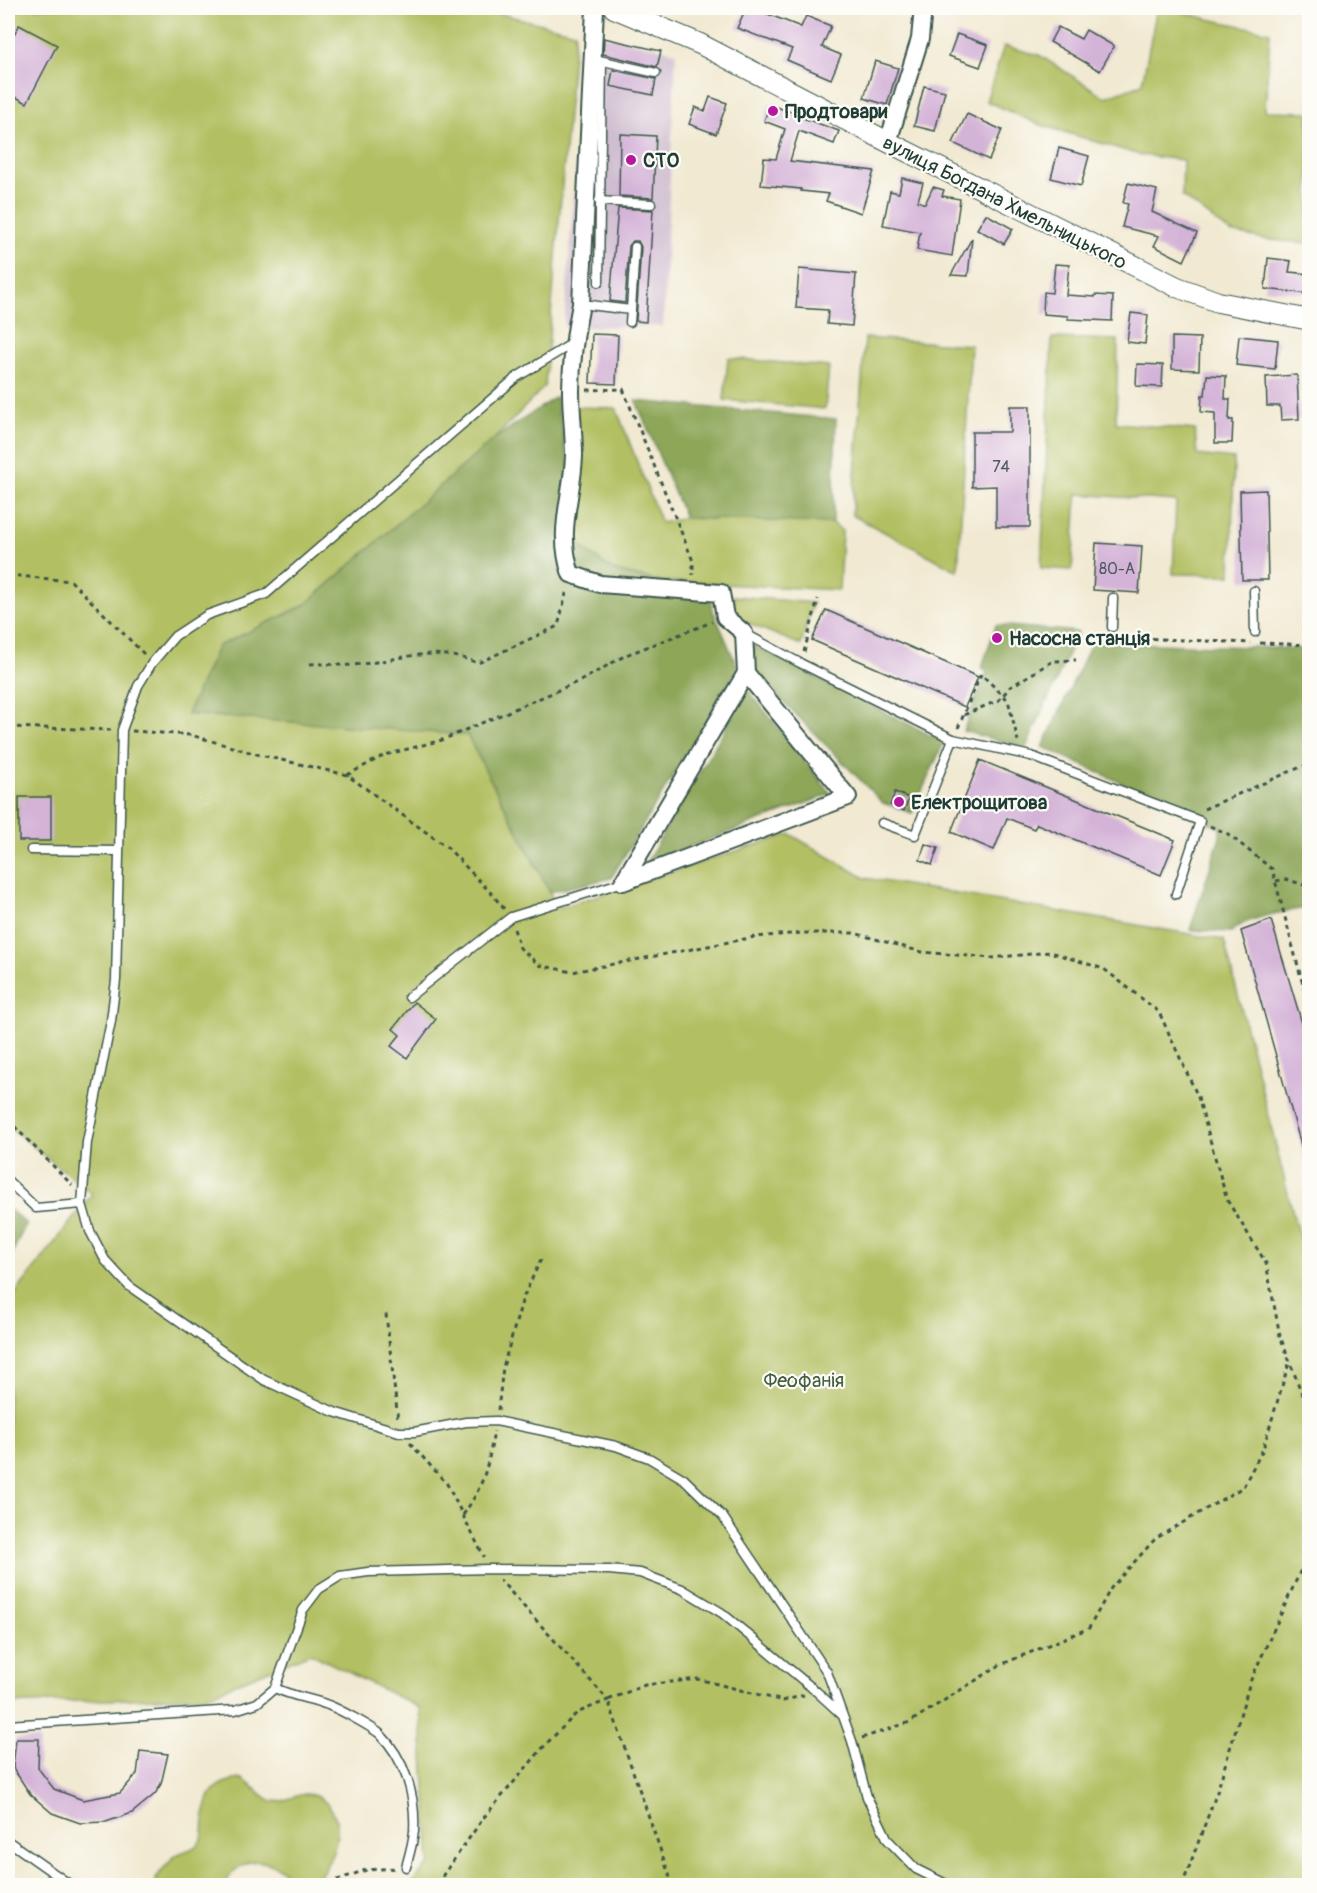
<svg xmlns="http://www.w3.org/2000/svg" width="1317" height="1893" font-family="Pangolin,sans-serif">
<rect width="100%" height="100%" fill="#fdfcf7"/>
<filter id="ink" filterUnits="userSpaceOnUse"><feTurbulence type="fractalNoise" baseFrequency=".0167" numOctaves="2"/><feDisplacementMap in="SourceGraphic" scale="12" xChannelSelector="R" yChannelSelector="G"/><feConvolveMatrix kernelMatrix="1 2 1 2 8 2 1 2 1" color-interpolation-filters="sRGB"/></filter>
<filter id="wash" filterUnits="userSpaceOnUse"><feTurbulence type="fractalNoise" baseFrequency=".008" numOctaves="4" result="noise"/><feDisplacementMap in="SourceGraphic" scale="24" xChannelSelector="R" yChannelSelector="G"/><feGaussianBlur stdDeviation="1.35" result="paint"/><feColorMatrix in="noise" values="0 0 0 0 0 0 0 0 0 0 0 0 0 0 0 0 0 1.4 0 .05"/><feComposite in="paint" operator="in"/></filter>
<g filter="url(#wash)">
<rect width="100%" height="100%" fill="#f1e9d1"/>
<polygon fill="#cfbdd0" points="586,31 676,52 663,326 564,327"/>
<g fill="#b2bf62" stroke="#687e4b" stroke-width="1.5">
<polygon points="8,8 477,8 575,32 545,386 495,438 305,605 218,646 187,714 467,735 558,908 790,834 865,878 1224,940 1309,1277 1309,1885 410,1885 430,1863 420,1708 310,1653 206,1696 8,1704 8,1303 92,1194 8,1126"/>
<polygon points="1157,8 1167,8 1208,19 1270,32 1265,111 1309,112 1309,243 1269,240 1230,232 1182,196 1183,160 1140,155 1038,124 986,101 1004,46 1039,55 1105,97 1142,84"/>
<polygon points="865,338 971,345 958,571 852,515"/>
<polygon points="1052,338 1118,340 1116,423 1195,430 1197,455 1234,459 1231,575 1173,574 1176,501 1077,494 1072,570 1041,568"/>
<polygon points="728,358 829,367 825,409 724,400"/>
<polygon points="576,407 616,408 661,523 685,518 833,523 842,531 839,590 660,581 613,570 582,548 565,519"/>
<polygon points="734,596 813,603 801,645 733,617"/>
<path d="M 242,1779 C 252,1785 262,1797 272,1801 C 285,1804 296,1793 308,1794 C 317,1795 323,1799 328,1805 C 347,1826 333,1858 319,1877 C 312,1878 302,1880 295,1878 C 289,1877 284,1871 279,1868 C 253,1854 237,1863 223,1885 L 157,1885 L 156,1878 C 162,1871 170,1859 178,1854 C 187,1850 196,1849 201,1840 C 204,1835 203,1827 204,1821 C 206,1795 213,1781 242,1779 Z"/>
</g>
<g fill="#8da658" stroke="#567246" stroke-width="1.5">
<polygon points="556,397 571,476 565,518 582,548 613,571 660,582 710,583 712,608 738,668 611,878 550,892 467,735 187,714 218,646 305,605 495,438"/>
<polygon points="636,401 836,419 833,523 685,518"/>
<polygon points="996,625 1078,632 1026,748 963,731 987,672 982,667"/>
<path d="M 1092,642 L 1309,649 L 1309,907 C 1288,912 1247,916 1231,932 L 1190,930 L 1220,837 L 1220,828 L 1043,747 Z"/>
<polygon points="752,645 944,742 912,813 883,803 755,673"/>
<polygon points="748,690 831,794 646,863"/>
<polygon points="8,1208 26,1224 8,1262"/>
</g>
<g id="blocks">
<g fill="#d4b3d8">
<polygon points="746,8 752,8 801,27 806,16 831,26 822,47 841,55 831,79 787,60 792,49 737,28"/>
<polygon points="19,25 57,45 27,103 8,93 8,46"/>
<polygon points="1058,27 1081,39 1086,30 1114,46 1100,71 1050,42"/>
<polygon points="957,34 988,45 980,67 949,56"/>
<polygon points="604,38 661,51 657,67 603,54"/>
<polygon points="875,61 898,68 887,105 864,98"/>
<polygon points="613,70 656,79 653,95 610,86"/>
<polygon points="924,86 945,91 935,131 914,126"/>
<polygon points="710,97 727,103 716,134 689,124 695,107 705,111"/>
<polygon points="770,105 804,116 803,118 839,131 834,144 799,131 790,161 874,171 861,213 826,201 829,194 801,191 801,189 761,185 764,158 776,159 785,129 764,121"/>
<polygon points="967,114 1002,130 989,160 953,143"/>
<polygon points="620,134 656,136 653,198 619,196"/>
<polygon points="1059,148 1089,156 1081,186 1051,178"/>
<polygon points="902,178 923,183 918,201 925,204 933,187 944,190 942,196 960,199 952,256 917,250 920,232 883,225 890,191 899,193"/>
<polygon points="1128,183 1157,190 1152,212 1197,233 1184,261 1154,246 1159,236 1122,227 1128,204 1123,203"/>
<polygon points="618,208 653,210 646,322 636,321 641,247 638,241 633,241 629,246 625,303 610,301"/>
<polygon points="986,214 1013,229 1004,244 977,229"/>
<polygon points="972,238 968,276 951,275"/>
<polygon points="1268,258 1291,261 1289,272 1310,274 1309,294 1265,289"/>
<polygon points="1055,264 1069,265 1066,295 1095,297 1095,295 1113,296 1112,321 1068,319 1068,316 1043,314 1044,292 1052,293"/>
<polygon points="799,269 856,274 852,326 827,324 828,310 796,308"/>
<polygon points="1131,313 1148,315 1145,344 1127,342"/>
<polygon points="592,334 618,335 616,384 590,383"/>
<polygon points="1239,336 1278,340 1275,369 1236,365"/>
<polygon points="1172,337 1200,338 1199,370 1172,369"/>
<polygon points="1137,364 1163,365 1162,387 1136,386"/>
<polygon points="1207,375 1226,376 1225,399 1230,399 1229,420 1233,420 1232,443 1215,443 1215,413 1201,412 1202,395 1205,395"/>
<polygon points="1297,375 1299,419 1281,420 1280,406 1267,406 1266,377"/>
<polygon points="1010,406 1030,406 1030,527 996,527 996,486 972,487 972,432 1010,432"/>
<polygon points="1266,490 1268,580 1242,580 1240,491"/>
<polygon points="1096,543 1142,546 1139,593 1093,590"/>
<polygon points="826,610 978,677 965,707 812,640"/>
<polygon points="980,760 1175,840 1161,875 1037,824 1034,829 1007,818 994,850 951,832"/>
<polygon points="895,792 909,798 904,811 890,805"/>
<rect x="19" y="797" width="32" height="44"/>
<polygon points="925,844 938,848 932,865 920,860"/>
<polygon points="1271,920 1310,1050 1310,1163 1306,1163 1241,931"/>
<polygon points="414,1002 436,1019 407,1058 391,1046 400,1035 393,1029"/>
<polygon points="16,1739 39,1739 38,1768 54,1789 83,1800 120,1793 137,1774 140,1751 168,1754 161,1784 155,1794 132,1813 106,1822 80,1823 52,1813 30,1794 13,1768"/>
</g>
</g>
</g>
<g filter="url(#ink)">
<use href="#blocks" fill-opacity="0" stroke="#3e574c" stroke-width="1.5"/>
<g fill="none" stroke-linecap="round" stroke-linejoin="round">
<defs>
<g id="service">
<polyline points="599,60 656,73"/>
<polyline points="599,201 651,204"/>
<polyline points="599,282 602,61"/>
<polyline points="581,304 631,310 630,322"/>
<polyline points="631,310 635,247"/>
<polyline points="573,343 517,377 266,594 207,615 175,636 152,663 138,686 122,730 116,980 111,1021 87,1142 82,1204 90,1231 105,1260 129,1286 264,1380 334,1412 399,1432 414,1432 466,1422 496,1421 616,1446 649,1458 684,1479 723,1517 827,1672 852,1741 867,1797 888,1840 916,1869 950,1886"/>
<polyline points="1254,591 1255,632"/>
<polyline points="1112,627 1113,598"/>
<polyline points="744,633 800,663 953,739"/>
<polyline points="882,823 915,835 953,739 1031,756 1200,821 1176,894"/>
<polyline points="31,850 118,851"/>
<polyline points="409,997 511,917 623,882"/>
<polyline points="8,1181 36,1208 82,1204"/>
<path d="M 275,1688 C 293,1697 311,1698 328,1705 C 339,1709 372,1727 380,1734 C 405,1759 416,1796 414,1831 C 413,1843 409,1856 406,1867"/>
<polyline points="8,1725 235,1710 257,1703 275,1688 303,1610 319,1589 340,1576 368,1572 490,1569 609,1570 640,1573 682,1589 722,1613 817,1692 841,1714"/>
<polyline points="8,1841 72,1886"/>
</g>
<g id="minor">
<path d="M 595,8 L 581,304 C 575,333 571,361 571,391 C 571,412 574,434 574,455 C 573,497 556,530 571,574 L 600,584 L 721,593 L 725,617 L 744,633 L 746,673 L 623,882 L 848,797 L 746,673"/>
<polyline points="888,142 920,39 923,8"/>
</g>
<polyline id="tertiary" points="614,8 700,44 888,142 1177,287 1218,302 1310,320"/>
</defs>
<use href="#service" stroke="#3e574c" stroke-width="11"/>
<use href="#minor" stroke="#3e574c" stroke-width="20"/>
<use href="#tertiary" stroke="#3e574c" stroke-width="22"/>
<g stroke="#3e574c" stroke-width="3" stroke-dasharray="4.5 4.5" stroke-linecap="butt">
<polyline points="587,390 623,389 693,561 693,575"/>
<polyline points="8,575 71,581 145,655"/>
<polyline points="1088,636 1107,637"/>
<polyline points="1116,637 1251,643"/>
<polyline points="1260,643 1310,645"/>
<polyline points="804,652 818,599"/>
<path d="M 310,664 C 325,663 339,666 353,665 C 401,661 428,644 478,663 L 558,626 L 567,590"/>
<polyline points="964,715 999,700 1010,687 1053,661 1076,660"/>
<polyline points="8,727 111,730"/>
<polyline points="958,728 981,674 1008,700 1018,741"/>
<polyline points="132,731 191,735 260,755 347,775 448,848 491,893 505,910"/>
<polyline points="347,775 385,755 442,740 582,680 626,655 712,622"/>
<polyline points="1204,809 1310,763"/>
<polyline points="1210,826 1228,834 1272,869 1310,1011"/>
<polyline points="1276,881 1286,879 1310,887"/>
<polyline points="514,929 520,948 539,965 572,972 755,937 802,933 854,933 922,952 992,958 1050,952 1104,969 1159,1012 1198,1097 1227,1200 1266,1263 1280,1336 1310,1415"/>
<polyline points="8,1120 72,1185"/>
<polyline points="386,1314 398,1420"/>
<polyline points="498,1410 503,1367 523,1298 542,1257"/>
<polyline points="410,1443 447,1484 484,1557"/>
<path d="M 463,1515 C 484,1485 488,1467 494,1431"/>
<polyline points="862,1738 910,1722 1000,1665 1089,1628 1111,1588 1155,1539 1243,1487 1263,1449 1289,1363"/>
<polyline points="320,1886 366,1870 396,1868"/>
<polyline points="443,1886 443,1875 485,1816 547,1743 577,1713 608,1700 500,1580"/>
<polyline points="673,1886 608,1700 645,1685 698,1679 783,1701 804,1695"/>
<polyline points="1182,1886 1217,1792 1250,1682 1310,1550"/>
</g>
<use href="#service" stroke="#fff" stroke-width="8"/>
<use href="#minor" stroke="#fff" stroke-width="16"/>
<use href="#tertiary" stroke="#fff" stroke-width="20"/>
</g>
</g>
<g fill="#b5179e" stroke="#fdfcf7" stroke-width="2">
<circle cx="773" cy="111" r="6"/>
<circle cx="631" cy="160" r="6"/>
<circle cx="997" cy="638" r="6"/>
<circle cx="899" cy="802" r="6"/>
</g>
<g text-anchor="middle" stroke-width="4.5" stroke-linejoin="round" paint-order="stroke">
<g font-size="16" fill="#4c5a5d">
<text x="1001" y="472">74</text>
<text x="1117" y="574">80-А</text>
</g>
<g font-size="20" font-weight="bold" fill="#1f3d34" stroke="#fdfcf7" text-anchor="start">
<text x="785" y="118">Продтовари</text>
<text x="643" y="167">СТО</text>
<text x="1009" y="645">Насосна станція</text>
<text x="911" y="809">Електрощитова</text>
</g>
<g font-size="20" fill="#1f3d34" stroke="#fdfcf7">
<text transform="translate(1005 202) rotate(27)" y="7">вулиця Богдана Хмельницького</text>
</g>
<g font-size="20" fill="#445e40" stroke="#fdfcf7">
<text x="804" y="1387">Феофанія</text>
</g>
</g>
<rect width="1317" height="1893" fill="none" stroke="#fdfcf7" stroke-width="30"/>
</svg>
